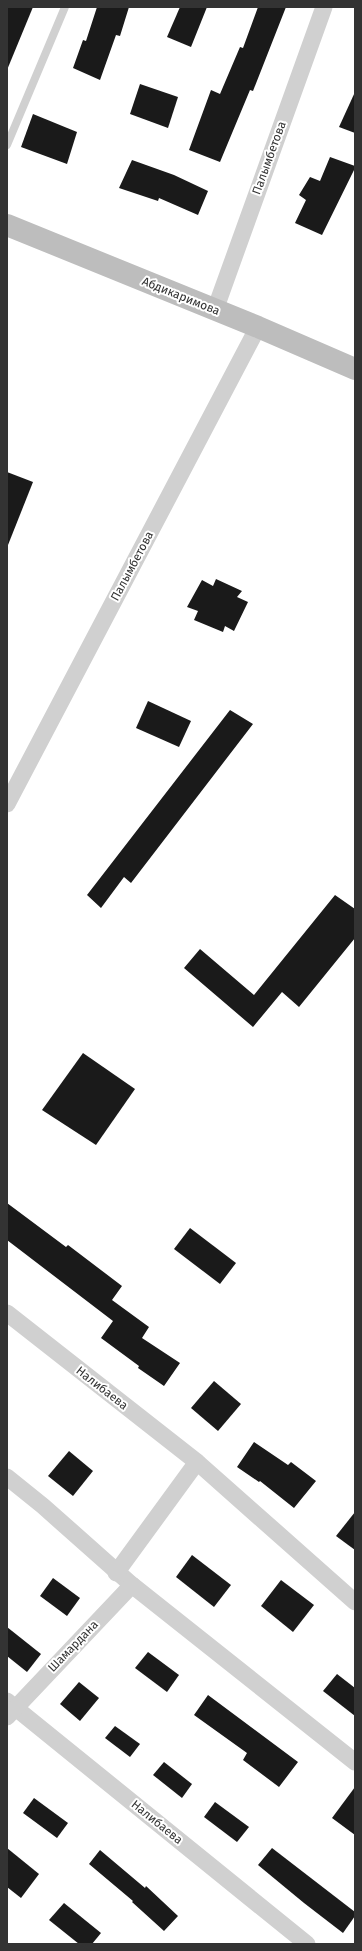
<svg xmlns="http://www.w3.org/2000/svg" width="362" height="1951" font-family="'Fira Sans',sans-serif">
<rect width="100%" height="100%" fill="#fff"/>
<g fill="#1a1a1a">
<polygon points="7,7 33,7 7,70"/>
<polygon points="97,7 129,7 120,36 116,35 100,80 73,68 83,40 86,41"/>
<polygon points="180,7 207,7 191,47 167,37"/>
<polygon points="258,7 286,7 253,91 250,90 220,162 189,150 211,90 220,94 240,47 243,48"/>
<polygon points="140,84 178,97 168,128 130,114"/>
<polygon points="355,92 355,133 339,127"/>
<polygon points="33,114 77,132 67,164 21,147"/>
<polygon points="330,157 355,166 355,168 322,235 295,223 306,200 299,195 310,177 320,181"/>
<polygon points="132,160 174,175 208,191 198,215 159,198 158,201 119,188"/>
<polygon points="7,472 33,482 8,545 7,545"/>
<polygon points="216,579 242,591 237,597 248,602 234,631 225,626 223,632 194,620 198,611 187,607 202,580 213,586"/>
<polygon points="148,701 191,721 179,747 136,728"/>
<polygon points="230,710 253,724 131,883 124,877 101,908 87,895"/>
<polygon points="335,895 355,909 355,938 299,1007 282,992 253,1027 184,968 200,949 254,995"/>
<polygon points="83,1053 135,1089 96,1145 42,1110"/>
<polygon points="7,1203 66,1247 68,1245 122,1286 112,1300 149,1327 142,1338 180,1363 164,1386 138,1368 139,1366 101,1338 113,1321 7,1240"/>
<polygon points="190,1228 236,1263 220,1284 174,1249"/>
<polygon points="214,1381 241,1404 218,1431 191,1408"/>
<polygon points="254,1442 288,1465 291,1462 316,1481 294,1508 260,1481 259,1482 237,1467"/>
<polygon points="69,1451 93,1471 73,1496 48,1476"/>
<polygon points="355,1512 355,1550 336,1536"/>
<polygon points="192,1555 231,1585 214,1607 176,1577"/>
<polygon points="53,1578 80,1598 67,1616 40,1596"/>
<polygon points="281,1580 314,1605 293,1632 261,1606"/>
<polygon points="7,1627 41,1654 27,1672 7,1656"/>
<polygon points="148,1652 179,1675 167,1692 135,1668"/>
<polygon points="337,1674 355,1688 355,1716 323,1691"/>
<polygon points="79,1682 99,1698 80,1721 60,1704"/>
<polygon points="208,1695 298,1762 279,1787 243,1760 247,1753 194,1715"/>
<polygon points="115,1726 140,1744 130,1757 105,1738"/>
<polygon points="164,1762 192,1784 182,1798 153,1775"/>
<polygon points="355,1787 355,1835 332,1818"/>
<polygon points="34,1798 68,1823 57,1838 23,1813"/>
<polygon points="215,1802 249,1827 237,1842 204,1817"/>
<polygon points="7,1848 39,1874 21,1898 7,1887"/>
<polygon points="272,1848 355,1912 355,1916 343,1933 304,1903 258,1865"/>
<polygon points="100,1850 145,1888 146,1886 178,1916 164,1931 132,1902 133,1901 89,1864"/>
<polygon points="64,1903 101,1933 92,1944 79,1944 49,1920"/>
</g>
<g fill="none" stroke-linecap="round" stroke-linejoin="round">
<polyline stroke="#d0d0d0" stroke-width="8" points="7,145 65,7"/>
<g stroke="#d0d0d0" stroke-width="17">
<polyline points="215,310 324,7"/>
<polyline points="7,804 258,327"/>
<polyline points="7,1313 197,1462 355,1602"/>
<polyline points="7,1477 43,1506 132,1585 355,1762"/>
<polyline points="116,1573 197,1462"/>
<polyline points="7,1701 307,1944"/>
<polyline points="7,1717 132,1585"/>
</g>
<polyline stroke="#bdbdbd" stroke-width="22" points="7,225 258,327 355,369"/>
</g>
<g text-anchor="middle" stroke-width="4" stroke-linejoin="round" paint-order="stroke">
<g font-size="12" fill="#333" stroke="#fff">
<text transform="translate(269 158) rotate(-70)" y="4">Палымбетова</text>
<text transform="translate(181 296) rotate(22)" y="4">Абдикаримова</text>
<text transform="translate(132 566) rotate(-62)" y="4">Палымбетова</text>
<text transform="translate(102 1388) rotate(38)" y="4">Налибаева</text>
<text transform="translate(73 1646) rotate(-46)" y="4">Шамардана</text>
<text transform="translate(157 1822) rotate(39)" y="4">Налибаева</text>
</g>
</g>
<rect width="362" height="1951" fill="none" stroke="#333333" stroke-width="16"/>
</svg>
